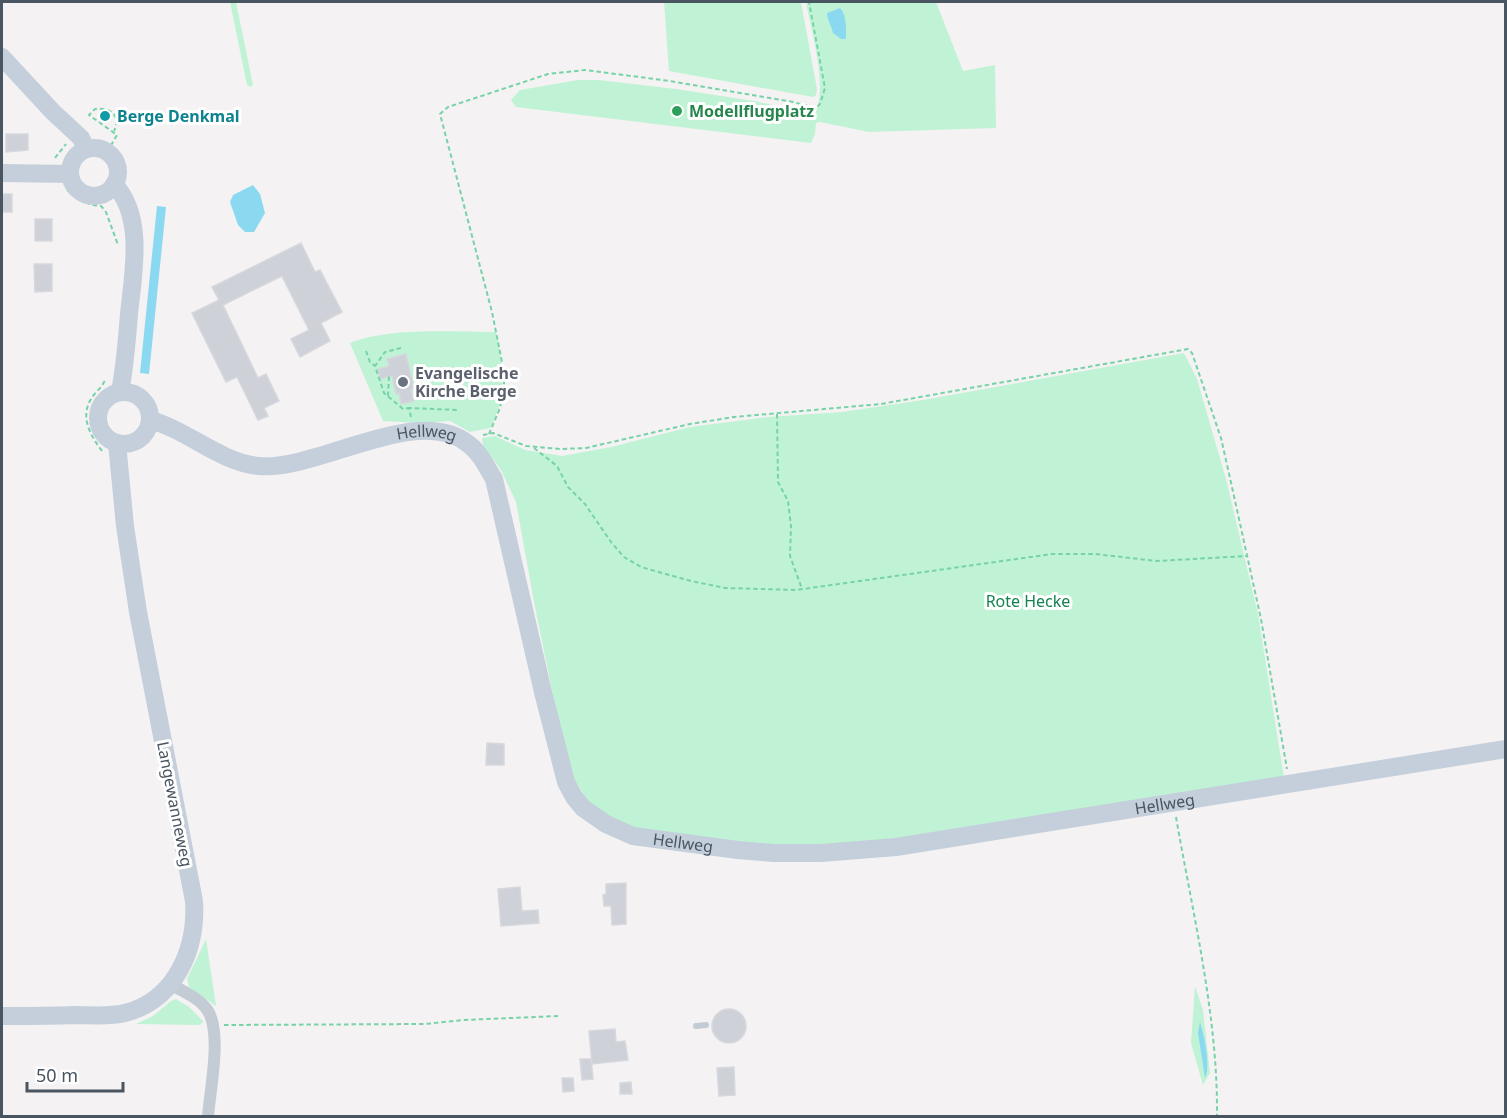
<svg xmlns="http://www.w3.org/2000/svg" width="1507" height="1118" font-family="'Noto Sans',sans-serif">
<rect width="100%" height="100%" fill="#f4f2f2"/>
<g fill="#c0f3d5">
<polygon points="230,2 236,2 253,85 251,87 247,85"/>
<polygon points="664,2 801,2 817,89 816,95 813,97 669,71"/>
<path d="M 806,2 L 936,2 L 963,71 L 995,65 L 996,128 L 869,132 L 820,122 L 816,123 L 815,134 L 811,143 L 516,107 L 511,100 L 520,90 L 578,80 L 599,80 L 676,89 L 754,101 L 788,108 L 813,116 C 830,92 811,31 806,2 Z"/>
<path d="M 496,332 C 503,366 508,397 490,428 L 470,432 L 450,421 L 420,423 L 383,421 L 350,343 C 389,327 453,332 496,332 Z"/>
<polygon points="1184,353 1197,379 1226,479 1258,614 1284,778 954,833 820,847 738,843 633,828 607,817 586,799 574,778 558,720 534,602 516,502 501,470 483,445 482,438 495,436 525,450 562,456 611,447 690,427 768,417 842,412 923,400"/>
<polygon points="206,939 216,1006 189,987 187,979"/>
<polygon points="1195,986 1203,1010 1210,1073 1203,1085 1191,1043"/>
<polygon points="176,999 189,1007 204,1022 199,1025 136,1024 153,1016 171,1001"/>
</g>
<g fill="#8bd9f1">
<path d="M 840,8 C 847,15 846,29 846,39 L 841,39 L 833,33 C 831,25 827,19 827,13 Z"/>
<polygon points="253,185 260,194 265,213 254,232 245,232 238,225 230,202 233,195"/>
<polygon points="157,206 166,207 149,374 140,373"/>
<path d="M 1200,1022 C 1204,1035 1211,1066 1205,1078 L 1198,1033 Z"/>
</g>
<g fill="#ced1d7" stroke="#d6d8de" stroke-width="1.5">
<polygon points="6,134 28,134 28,150 6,152"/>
<rect x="2" y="194" width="10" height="18"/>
<rect x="35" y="219" width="17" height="22"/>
<polygon points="301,243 315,272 320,270 342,312 321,323 330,341 300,357 291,339 309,330 282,276 223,305 258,378 266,374 279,401 264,408 268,416 258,420 237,377 226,382 192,313 219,300 212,287"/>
<polygon points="34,264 52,264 52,291 35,292"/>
<polygon points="406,354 414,389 411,390 414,401 401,404 399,393 396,394 392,376 380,379 378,369 389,366 387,359"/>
<polygon points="487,743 504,744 504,765 486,765"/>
<polygon points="626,883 626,924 612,925 611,906 604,906 603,895 606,894 606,884"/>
<polygon points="520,887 522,911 538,910 539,923 501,926 498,889"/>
<circle cx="729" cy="1026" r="17"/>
<polygon points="615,1029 616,1042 625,1041 628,1060 592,1064 589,1031"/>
<polygon points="580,1059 591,1059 593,1079 582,1080"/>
<polygon points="734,1067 735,1095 719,1096 717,1068"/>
<polygon points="562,1078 573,1078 574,1091 563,1092"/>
<polygon points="631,1082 632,1094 620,1094 620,1083"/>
</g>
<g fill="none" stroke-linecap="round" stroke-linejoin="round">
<g stroke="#76d3a8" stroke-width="2" stroke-dasharray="4.5 3" stroke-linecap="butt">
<path d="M 107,152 L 117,135 L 89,115 L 95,109 C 110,107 122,116 114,131"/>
<polyline points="55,158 66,144"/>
<polyline points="67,190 80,200 92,205 101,206 106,212 118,245"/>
<polyline points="401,348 385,352 375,366 384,393 403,409 409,408"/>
<polyline points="366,351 370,362 375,366"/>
<polyline points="388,396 389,376"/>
<polyline points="777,414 778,482 788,501 791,526 790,556 802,589"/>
<polyline points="411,417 409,408 459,410"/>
<polyline points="489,434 500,408 504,383 502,362 492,312 440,114 448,107 548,74 585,70 670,81 793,102 816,108 820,104 825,88 809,2"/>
<polyline points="483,435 493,433 526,446 560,449 586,448 690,424 734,417 881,404 1188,349 1192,353 1221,438 1230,478 1261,619 1287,769"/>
<polyline points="534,448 557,466 568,487 585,504 611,542 624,557 641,567 691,581 725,588 796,590 1052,554 1095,554 1157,561 1247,556"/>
<path d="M 102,451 C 90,435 80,417 91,399 C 95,392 102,388 105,380"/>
<path d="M 1176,817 C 1193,915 1218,1017 1217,1116"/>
<polyline points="224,1025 425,1024 464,1020 558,1016"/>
</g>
<polyline stroke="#c3ccd4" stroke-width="6" points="696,1026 706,1025"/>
<path stroke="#c3ccd4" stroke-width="12" d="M 170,984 C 182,991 200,998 208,1011 C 222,1034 210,1090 208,1116"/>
<g stroke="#c4cfdb" stroke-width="18">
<polyline points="2,57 53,112 81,138 86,149"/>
<circle cx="94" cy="172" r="24"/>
<polyline points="2,173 70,174"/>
<path d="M 114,184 C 145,217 133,274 129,314 C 127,340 125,366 120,392"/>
<circle cx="124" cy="418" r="26"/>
<path id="s1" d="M 150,420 C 188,430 219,462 259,466 C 318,471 416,404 467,443 C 480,452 486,466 494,479 L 543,692 L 566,782 L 574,797 L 583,808 L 606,824 L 633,836 L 738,850 L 773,853 L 821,853 L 896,847 L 1506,749"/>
<path d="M 2,1016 C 26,1016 51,1016 75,1015 C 91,1015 109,1017 125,1013 C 176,1000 197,948 194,901 L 138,612 L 125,526 L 117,443"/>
</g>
</g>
<circle fill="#2e9e5b" stroke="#fff" stroke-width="2" cx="677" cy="111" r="6"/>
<circle fill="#0f9aa8" stroke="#fff" stroke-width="2" cx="105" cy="116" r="6"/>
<circle fill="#6b7280" stroke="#fff" stroke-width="2" cx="403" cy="382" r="6"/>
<g text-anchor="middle" stroke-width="6" stroke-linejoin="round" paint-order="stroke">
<g font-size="16" font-weight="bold" fill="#27864d" stroke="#fff" text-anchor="start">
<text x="689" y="117">Modellflugplatz</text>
</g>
<g font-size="16" font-weight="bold" fill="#0d838f" stroke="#fff" text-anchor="start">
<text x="117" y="122">Berge Denkmal</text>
</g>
<g font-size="16" font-weight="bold" fill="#5b616d" stroke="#fff" text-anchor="start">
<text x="415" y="379">Evangelische<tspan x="415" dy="18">Kirche Berge</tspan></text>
</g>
<g font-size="16" fill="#495561" stroke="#fff">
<text dy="6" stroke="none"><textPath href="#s1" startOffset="291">Hellweg</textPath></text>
<text transform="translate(175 804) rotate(79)" y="6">Langewanneweg</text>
<text dy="6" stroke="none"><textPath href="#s1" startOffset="1316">Hellweg</textPath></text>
<text dy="6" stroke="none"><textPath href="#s1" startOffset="830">Hellweg</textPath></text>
</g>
<g font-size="16" fill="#13834f" stroke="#fff">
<text x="1028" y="607">Rote Hecke</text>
</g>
</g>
<rect width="1507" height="1118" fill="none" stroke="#495561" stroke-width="6"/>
<path d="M27 1082v9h96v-9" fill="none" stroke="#495561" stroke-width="3"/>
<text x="36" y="1082" font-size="18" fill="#495561" stroke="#ffffff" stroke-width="4.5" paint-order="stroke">50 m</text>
</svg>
